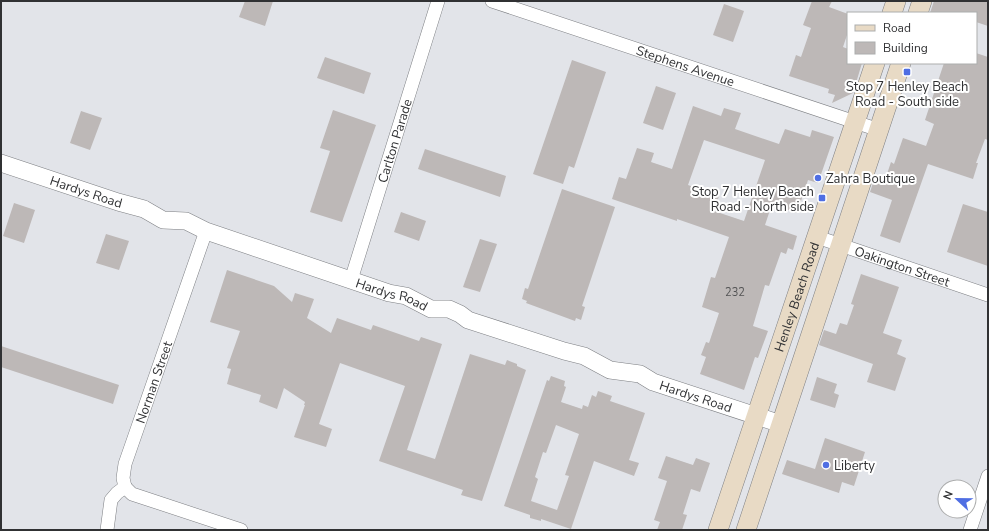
<svg xmlns="http://www.w3.org/2000/svg" width="989" height="531" font-family="'Nunito Sans',sans-serif">
<rect width="100%" height="100%" fill="#e2e4e9"/>
<g fill="#bdb8b7" fill-rule="evenodd">
<polygon points="245,1 273,1 265,26 239,17"/>
<polygon points="812,1 832,1 829,7 848,14 848,32 843,47 848,49 848,63 862,63 853,93 832,103 835,95 828,93 829,89 789,76 796,55 801,57 811,28 803,25"/>
<polygon points="934,1 988,1 988,26 976,22 976,13 930,13"/>
<polygon points="724,4 744,11 733,42 713,35"/>
<polygon points="976,53 988,57 988,140 985,139 976,163 978,163 973,179 928,164 900,243 880,236 892,200 870,192 875,177 885,180 891,162 894,164 903,138 926,146 934,124 925,120 944,63 976,63"/>
<polygon points="325,57 371,73 364,94 317,78"/>
<polygon points="572,60 606,72 574,168 569,166 563,184 533,174"/>
<polygon points="656,86 676,93 663,130 643,123"/>
<path d="M 693,106 L 721,116 L 724,108 L 741,113 L 735,129 L 779,144 L 785,129 L 810,137 L 812,130 L 834,137 L 818,183 L 808,180 L 797,213 L 772,204 L 765,225 L 797,236 L 793,250 L 788,248 L 786,254 L 781,252 L 769,286 L 765,285 L 753,326 L 768,331 L 758,358 L 755,357 L 744,390 L 700,374 L 706,357 L 701,355 L 706,342 L 709,343 L 719,313 L 702,307 L 711,277 L 715,278 L 729,237 L 677,219 L 677,221 L 612,199 L 619,177 L 626,179 L 637,148 L 654,153 L 651,162 L 672,169 ZM 704,140 L 765,160 L 744,221 L 714,211 L 719,196 L 688,185 Z"/>
<polygon points="333,110 376,125 342,222 310,212 330,151 320,148"/>
<polygon points="81,111 102,118 90,150 70,143"/>
<polygon points="425,149 506,176 500,197 418,169"/>
<polygon points="562,189 615,207 582,306 585,307 581,320 576,318 575,321 526,303 527,301 522,299 525,288 528,289"/>
<polygon points="14,203 35,210 24,243 3,236"/>
<polygon points="963,204 988,212 988,266 947,252"/>
<polygon points="401,212 426,221 419,241 394,232"/>
<polygon points="106,234 129,241 119,270 96,263"/>
<polygon points="480,239 497,244 480,292 463,287"/>
<polygon points="227,270 274,286 292,302 295,293 314,299 307,318 331,333 337,318 371,330 373,325 419,341 421,337 442,344 407,450 435,459 470,354 505,365 507,360 517,364 517,366 526,370 482,501 461,495 463,490 379,461 405,386 340,363 319,424 332,429 326,447 294,437 305,405 304,405 305,402 284,388 277,409 259,402 261,395 227,384 231,369 227,368 240,331 210,322"/>
<polygon points="861,274 899,287 883,333 902,340 897,354 906,358 895,391 867,382 873,364 819,345 824,330 836,334 840,323 847,325 854,305 851,304"/>
<polygon points="1,346 119,385 113,404 1,367"/>
<path d="M 551,376 L 565,381 L 564,386 L 566,387 L 561,402 L 582,409 L 583,405 L 588,407 L 592,395 L 596,397 L 598,391 L 612,396 L 610,401 L 645,413 L 629,460 L 639,463 L 634,476 L 594,461 L 571,529 L 541,519 L 541,521 L 530,518 L 530,515 L 504,506 L 547,380 L 549,381 ZM 556,425 L 579,434 L 565,475 L 569,476 L 557,510 L 531,501 L 538,479 L 535,477 L 543,452 L 546,453 Z"/>
<polygon points="817,377 837,384 834,393 839,395 835,408 810,400"/>
<polygon points="825,438 865,452 854,486 842,482 839,493 782,474 787,460 815,469"/>
<polygon points="666,456 693,465 696,458 710,463 700,492 691,489 683,514 687,515 682,530 657,530 660,522 654,520 667,481 658,478"/>
</g>
<g fill="none" stroke-linecap="round" stroke-linejoin="round">
<defs>
<g id="minor">
<path id="s1" d="M 492,1 L 879,130"/>
<path id="s2" d="M 817,237 L 988,295"/>
<path id="s3" d="M 351,280 L 438,1"/>
<path id="s4" d="M 125,487 L 123,478 L 125,464 L 206,231"/>
<polyline points="125,487 132,494 241,530"/>
<polyline points="107,530 111,500 117,493 125,487"/>
<polyline points="970,530 988,476"/>
</g>
<g id="tertiary">
<path id="s5" d="M 1,163 L 118,202 L 144,209 L 163,220 L 186,221 L 206,231 L 389,293 L 406,296 L 431,309 L 449,309 L 460,314 L 468,320 L 564,351 L 584,356 L 610,370 L 640,374 L 653,382 L 781,424"/>
</g>
<g id="secondary">
<polyline points="892,13 896,1"/>
<polyline points="918,13 922,1"/>
<path id="s6" d="M 718,530 L 875,63"/>
<polyline points="746,530 901,63"/>
</g>
</defs>
<use href="#minor" stroke="#7d7f83" stroke-width="14"/>
<use href="#tertiary" stroke="#7d7f83" stroke-width="18"/>
<use href="#secondary" stroke="#7d7f83" stroke-width="20"/>
<use href="#minor" stroke="#fff" stroke-width="13"/>
<use href="#tertiary" stroke="#fff" stroke-width="17"/>
<use href="#secondary" stroke="#e8dac5" stroke-width="19"/>
</g>
<g fill="#4f6ee3" stroke="#fff" stroke-width="1.5">
<rect x="903" y="68" width="8" height="8" rx="2"/>
<circle cx="818" cy="178" r="4"/>
<rect x="818" y="194" width="8" height="8" rx="2"/>
<circle cx="826" cy="465" r="4"/>
</g>
<g text-anchor="middle" stroke-width="4" stroke-linejoin="round" paint-order="stroke">
<g font-size="11" fill="#535354">
<text x="735" y="296">232</text>
</g>
<g font-size="13" fill="#303133" stroke="#fff">
<text dy="5" stroke="none"><textPath href="#s1" startOffset="204">Stephens Avenue</textPath></text>
<text dy="5" stroke="none"><textPath href="#s3" startOffset="146">Carlton Parade</textPath></text>
<text dy="5" stroke="none"><textPath href="#s5" startOffset="90">Hardys Road</textPath></text>
<text dy="5" stroke="none"><textPath href="#s2" startOffset="90">Oakington Street</textPath></text>
<text dy="5" stroke="none"><textPath href="#s5" startOffset="414">Hardys Road</textPath></text>
<text dy="5" stroke="none"><textPath href="#s6" startOffset="246">Henley Beach Road</textPath></text>
<text dy="5" stroke="none"><textPath href="#s4" startOffset="110">Norman Street</textPath></text>
<text dy="5" stroke="none"><textPath href="#s5" startOffset="738">Hardys Road</textPath></text>
</g>
<g font-size="13" fill="#303133" stroke="#fff" text-anchor="start">
<text x="907" y="91" text-anchor="middle">Stop 7 Henley Beach<tspan x="907" dy="15">Road - South side</tspan></text>
<text x="826" y="183">Zahra Boutique</text>
<text x="814" y="196" text-anchor="end">Stop 7 Henley Beach<tspan x="814" dy="15">Road - North side</tspan></text>
<text x="834" y="470">Liberty</text>
</g>
</g>
<rect width="989" height="531" fill="none" stroke="#303133" stroke-width="4"/>
<rect x="847" y="12" width="130" height="52" fill="#ffffff" stroke="#acadad"/>
<rect x="855" y="25" width="20" height="6" fill="#e8dac5" stroke="#acadad"/>
<text x="883" y="32" font-size="12" fill="#303133">Road</text>
<rect x="855" y="42" width="20" height="12" fill="#bdb8b7" stroke="#acadad"/>
<text x="883" y="52" font-size="12" fill="#303133">Building</text>
<g transform="translate(957 499) rotate(292)"><circle r="19" fill="#ffffff" stroke="#acadad"/>
<path d="M0-3L7 15L0 10L-7 15Z" fill="#4f6ee3"/>
<text y="-6" font-size="11" font-weight="bold" text-anchor="middle" fill="#303133">N</text>
</g>
</svg>
